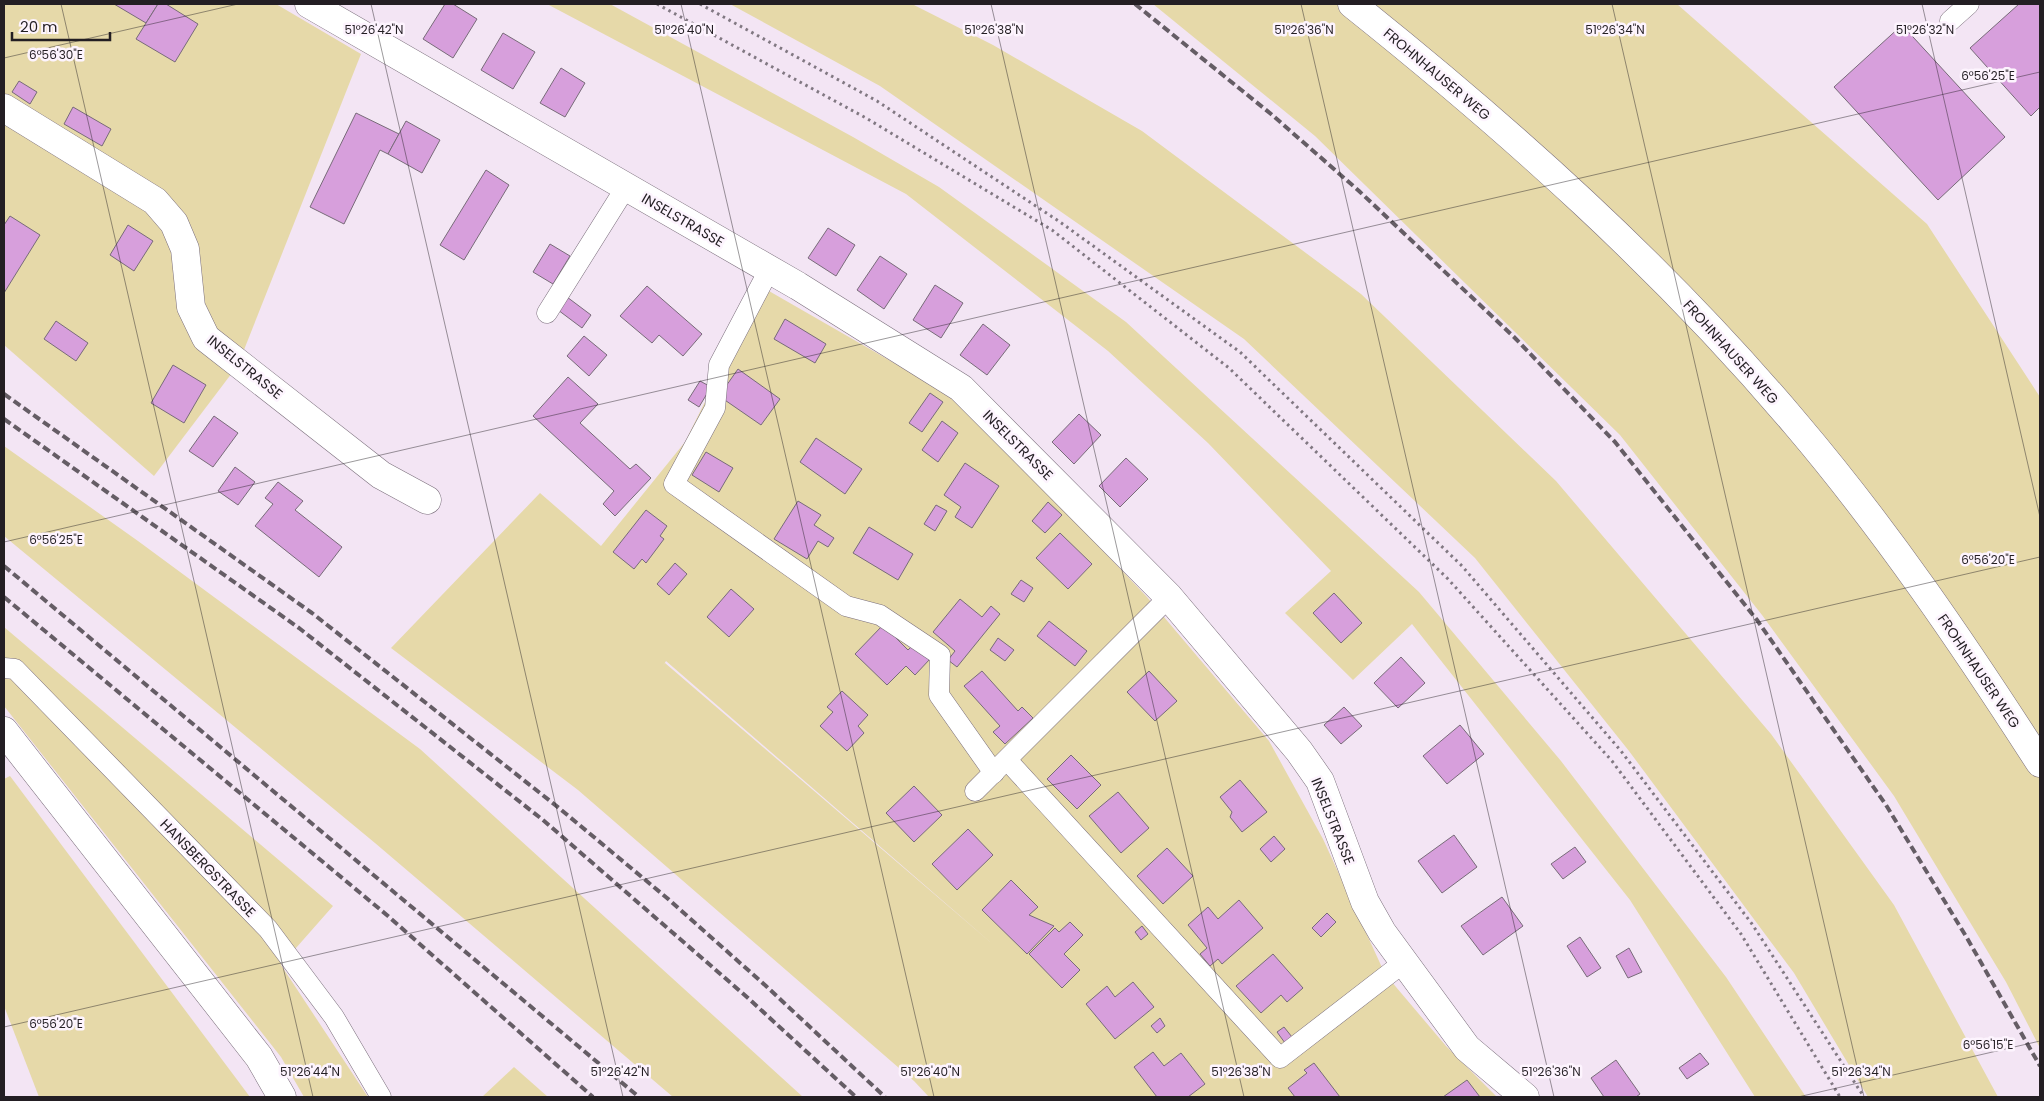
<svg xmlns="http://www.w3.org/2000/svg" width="2044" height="1101" font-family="Poppins,sans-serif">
<rect width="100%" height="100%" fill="#f3e5f4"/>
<g fill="#e6d9a9" fill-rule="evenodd">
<polygon points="4,4 276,4 361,54 238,365 154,476 4,345"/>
<polygon points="547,4 610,4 853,137 939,187 1126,322 1419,592 1561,761 1726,977 1806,1097 1755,1097 1630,900 1412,624 1353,680 1285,613 1331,571 1208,443 1108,351 906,194"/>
<polygon points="730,4 912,4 993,45 1142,131 1361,294 1556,481 1771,734 1894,905 1998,1097 1868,1097 1794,973 1629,751 1475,558 1244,339 880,86"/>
<polygon points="1153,4 1677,4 1927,224 2040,397 2040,1048 2006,982 1894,796 1762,615 1620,435 1315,136"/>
<path d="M 762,287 L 962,402 L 1147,597 L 1269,741 L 1323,839 L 1385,974 L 1446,1046 L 1497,1097 L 929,1097 L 914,1081 L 578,790 L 391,648 L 540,493 L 601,546 L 685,442 ZM 666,661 L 996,947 L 665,663 L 663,666 Z"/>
<polygon points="4,446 138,541 420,749 803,1097 673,1097 375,843 4,536"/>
<polygon points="4,627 333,906 281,965 368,1097 304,1097 281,1057 4,706"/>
<polygon points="10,776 250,1097 39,1097 4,1006 4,779"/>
<polygon points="514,1067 548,1097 482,1097"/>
</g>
<g fill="#d79fdc" stroke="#786b79">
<polygon points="114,4 158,4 146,23"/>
<polygon points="158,4 166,4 198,24 175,62 136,39"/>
<polygon points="445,4 453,4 477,19 453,58 423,39"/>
<polygon points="2019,4 2040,4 2040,107 2031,116 1970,48"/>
<polygon points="1902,25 2005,137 1938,200 1834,87"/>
<polygon points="503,33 535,52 513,89 481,70"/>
<polygon points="561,68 585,83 565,117 540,103"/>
<polygon points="19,81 37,92 30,104 12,92"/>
<polygon points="73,107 111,129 102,146 64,124"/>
<polygon points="356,113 399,134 388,154 380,150 344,224 310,207"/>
<polygon points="406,121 440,140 422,173 388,154"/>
<polygon points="486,170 509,185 464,260 440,245"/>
<polygon points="10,216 40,235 4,293 4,225"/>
<polygon points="128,225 153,241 134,271 110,255"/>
<polygon points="828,228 855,245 836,276 808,258"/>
<polygon points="550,244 570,256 553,284 533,272"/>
<polygon points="880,256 907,274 884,309 857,290"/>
<polygon points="935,285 963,303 941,338 913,320"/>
<polygon points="647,286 702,334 683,356 659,335 652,343 620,316"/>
<polygon points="567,297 591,315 582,328 558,310"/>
<polygon points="785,319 826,344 815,363 774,339"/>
<polygon points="56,321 88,343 76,361 44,339"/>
<polygon points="983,324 1010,345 987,375 960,355"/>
<polygon points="584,336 607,355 589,376 567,356"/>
<polygon points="173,365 206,385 184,423 151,403"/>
<polygon points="738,369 780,399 761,425 719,396"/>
<polygon points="568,377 598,404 580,423 630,469 636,464 651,478 615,516 603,504 614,491 533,416"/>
<polygon points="700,381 711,387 699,407 688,400"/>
<polygon points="930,393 943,402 922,432 909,423"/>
<polygon points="1079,414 1101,435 1074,464 1052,442"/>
<polygon points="214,416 238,433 213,467 189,451"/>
<polygon points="942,421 958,433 938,462 922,450"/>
<polygon points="816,438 862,469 845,494 800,462"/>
<polygon points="706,452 733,468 719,492 692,475"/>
<polygon points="1126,458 1148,479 1120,507 1099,486"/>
<polygon points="965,463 999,486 972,528 955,517 961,507 944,495"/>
<polygon points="235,467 255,482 238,505 218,491"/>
<polygon points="278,482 303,501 295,510 342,547 319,577 255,526 273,504 265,498"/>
<polygon points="798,501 821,515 814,525 834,538 828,547 818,541 807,559 774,539"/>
<polygon points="1048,502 1062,515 1045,533 1032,521"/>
<polygon points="936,505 947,511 935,531 924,524"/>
<polygon points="646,510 667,526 660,536 664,539 646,563 642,559 634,569 613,552"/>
<polygon points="869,527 913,554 898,580 853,553"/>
<polygon points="1060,533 1092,564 1068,589 1036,558"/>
<polygon points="675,563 687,574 669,595 657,584"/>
<polygon points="1021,580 1033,588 1024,602 1011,594"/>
<polygon points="731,589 754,609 729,637 707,617"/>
<polygon points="1334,593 1362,623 1341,643 1313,613"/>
<polygon points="960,599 982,617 991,606 1000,614 957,667 948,660 955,651 933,632"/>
<polygon points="1049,621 1087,651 1075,666 1037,636"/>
<polygon points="883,625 908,650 914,644 930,659 915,675 906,666 887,685 855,654"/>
<polygon points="998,638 1014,650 1005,661 990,650"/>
<polygon points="1401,657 1425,683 1398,708 1374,683"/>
<polygon points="982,671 1018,711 1022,707 1033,718 1005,744 993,732 1000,726 964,686"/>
<polygon points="1149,671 1177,701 1155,721 1127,692"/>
<polygon points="842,691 868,715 858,726 864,733 847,751 820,726 833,712 827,707"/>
<polygon points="1344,707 1362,726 1341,744 1324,725"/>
<polygon points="1460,725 1484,754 1447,784 1423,756"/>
<polygon points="1071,755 1101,785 1077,809 1047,779"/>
<polygon points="1240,780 1267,812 1242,832 1230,817 1232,812 1220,797"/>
<polygon points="914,786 942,815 914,842 886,813"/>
<polygon points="1118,792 1149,828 1121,853 1089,816"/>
<polygon points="968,829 993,855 957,890 932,864"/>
<polygon points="1454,835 1477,867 1442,893 1418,861"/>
<polygon points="1274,836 1285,849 1271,862 1260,849"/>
<polygon points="1575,847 1586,862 1563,879 1551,864"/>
<polygon points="1167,848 1193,876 1163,904 1137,876"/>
<polygon points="1011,880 1038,907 1029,915 1054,926 1027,954 982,910"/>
<polygon points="1502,897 1523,926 1483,955 1461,926"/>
<polygon points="1239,900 1263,928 1222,964 1218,959 1210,966 1200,954 1207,948 1188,925 1208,907 1218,919"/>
<polygon points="1327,913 1336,922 1321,937 1312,928"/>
<polygon points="1070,922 1083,935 1064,954 1080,970 1062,988 1029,954 1055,928 1059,932"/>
<polygon points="1142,926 1148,934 1141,940 1135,932"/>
<polygon points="1580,937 1601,968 1587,977 1567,946"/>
<polygon points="1629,948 1642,972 1628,978 1616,956"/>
<polygon points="1273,954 1303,988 1287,1002 1281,995 1261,1013 1236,986"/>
<polygon points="1133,982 1154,1007 1115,1039 1086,1004 1107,986 1115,997"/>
<polygon points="1160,1018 1165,1026 1157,1033 1151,1026"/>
<polygon points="1284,1027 1292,1037 1285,1043 1277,1032"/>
<polygon points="1153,1052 1164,1066 1181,1053 1205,1084 1188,1097 1157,1097 1134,1067"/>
<polygon points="1700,1053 1709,1064 1687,1079 1679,1068"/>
<polygon points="1616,1060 1640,1094 1636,1097 1604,1097 1591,1078"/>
<polygon points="1314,1063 1340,1097 1295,1097 1288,1088 1307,1073 1304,1070"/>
<polygon points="1467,1080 1480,1097 1443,1097"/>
</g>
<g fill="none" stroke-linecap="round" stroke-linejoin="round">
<defs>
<g id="service">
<polyline points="1950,21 1969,4"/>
<polyline points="769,270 719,365 715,408 674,484 846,606 880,615 940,655 939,695 994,773"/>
<polyline points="547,313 626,187"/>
<polyline points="4,668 15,669 268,929 334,1017 381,1097"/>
<polyline points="1007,760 1280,1058 1403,963"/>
<polyline points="975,791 1169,597"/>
</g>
<g id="minor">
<polyline points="309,4 798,286 961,388 1169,597 1299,751 1320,781 1365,902 1382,932 1467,1048 1525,1097"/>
<polyline points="4,108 155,201 174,223 185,249 191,307 206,338 381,475 427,500"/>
<polyline points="4,731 259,1057 282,1097"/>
</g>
<path id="secondary" d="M 1352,4 C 1511,131 1663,267 1795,423 C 1886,530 1964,645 2040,763"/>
</defs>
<use href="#service" stroke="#7a6e7b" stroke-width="21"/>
<use href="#minor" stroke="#7a6e7b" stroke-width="29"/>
<use href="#secondary" stroke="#7a6e7b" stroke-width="29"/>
<g stroke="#817882" stroke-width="3" stroke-dasharray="2.5 4" stroke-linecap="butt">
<polyline points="657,4 866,118 1052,230 1229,368 1448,579 1612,761 1741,934 1840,1097"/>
<polyline points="700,4 877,101 1060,222 1240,352 1462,566 1621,751 1752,924 1864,1097"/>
</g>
<use href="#service" stroke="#fff" stroke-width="20"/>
<use href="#minor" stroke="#fff" stroke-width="28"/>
<use href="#secondary" stroke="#fff" stroke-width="28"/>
<g stroke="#655d65" stroke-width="4" stroke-dasharray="8 4" stroke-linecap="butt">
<polyline points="1135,4 1271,114 1359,191 1514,337 1615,442 1757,620 1886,805 1967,938 2040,1066"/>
<polyline points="4,394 312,613 559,808 667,898 766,986 885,1097"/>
<polyline points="4,419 299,628 543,820 748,998 856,1097"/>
<polyline points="4,566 639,1097"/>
<polyline points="4,597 388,916 593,1097"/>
</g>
</g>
<path fill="none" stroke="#231e23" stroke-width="1" stroke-opacity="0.45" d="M 61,4 L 313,1097M 371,4 L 623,1097M 681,4 L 934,1097M 991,4 L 1244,1097M 1301,4 L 1554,1097M 1612,4 L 1864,1097M 1922,4 L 2040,517M 4,58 L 238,4M 4,542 L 2040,72M 4,1027 L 2040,557M 1798,1097 L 2040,1041"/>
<g text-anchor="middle" stroke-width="5" stroke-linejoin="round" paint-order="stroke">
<g font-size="14" fill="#231e23" stroke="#fdf4fe">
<text transform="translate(1437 74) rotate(40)" y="5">FROHNHAUSER WEG</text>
<text transform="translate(683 220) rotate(30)" y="5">INSELSTRASSE</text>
<text transform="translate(1731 352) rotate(48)" y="5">FROHNHAUSER WEG</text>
<text transform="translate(245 367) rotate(39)" y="5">INSELSTRASSE</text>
<text transform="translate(1018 445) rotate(45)" y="5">INSELSTRASSE</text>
<text transform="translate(1979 671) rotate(56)" y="5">FROHNHAUSER WEG</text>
<text transform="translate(1333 821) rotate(68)" y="5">INSELSTRASSE</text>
<text transform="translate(208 868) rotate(46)" y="5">HANSBERGSTRASSE</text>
</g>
</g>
<g font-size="12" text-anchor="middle" fill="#231e23" stroke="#fdf4fe" stroke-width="5" stroke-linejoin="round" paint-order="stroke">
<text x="374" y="34">51°26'42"N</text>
<text x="684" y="34">51°26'40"N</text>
<text x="994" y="34">51°26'38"N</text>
<text x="1304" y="34">51°26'36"N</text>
<text x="1615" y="34">51°26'34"N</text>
<text x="1925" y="34">51°26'32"N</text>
<text x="56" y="59">6°56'30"E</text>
<text x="1988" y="80">6°56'25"E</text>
<text x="56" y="544">6°56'25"E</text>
<text x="1988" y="564">6°56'20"E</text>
<text x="56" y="1028">6°56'20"E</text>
<text x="1988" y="1049">6°56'15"E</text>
<text x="310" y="1076">51°26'44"N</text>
<text x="620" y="1076">51°26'42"N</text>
<text x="930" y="1076">51°26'40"N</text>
<text x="1241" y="1076">51°26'38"N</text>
<text x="1551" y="1076">51°26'36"N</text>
<text x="1861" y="1076">51°26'34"N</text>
</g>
<rect width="2044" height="1101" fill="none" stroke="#231e23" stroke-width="10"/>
<path d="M12 32v8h98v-8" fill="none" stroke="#231e23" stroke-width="2.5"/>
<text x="20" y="32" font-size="15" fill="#231e23" stroke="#fdf4fe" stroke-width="4" paint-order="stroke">20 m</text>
</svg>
